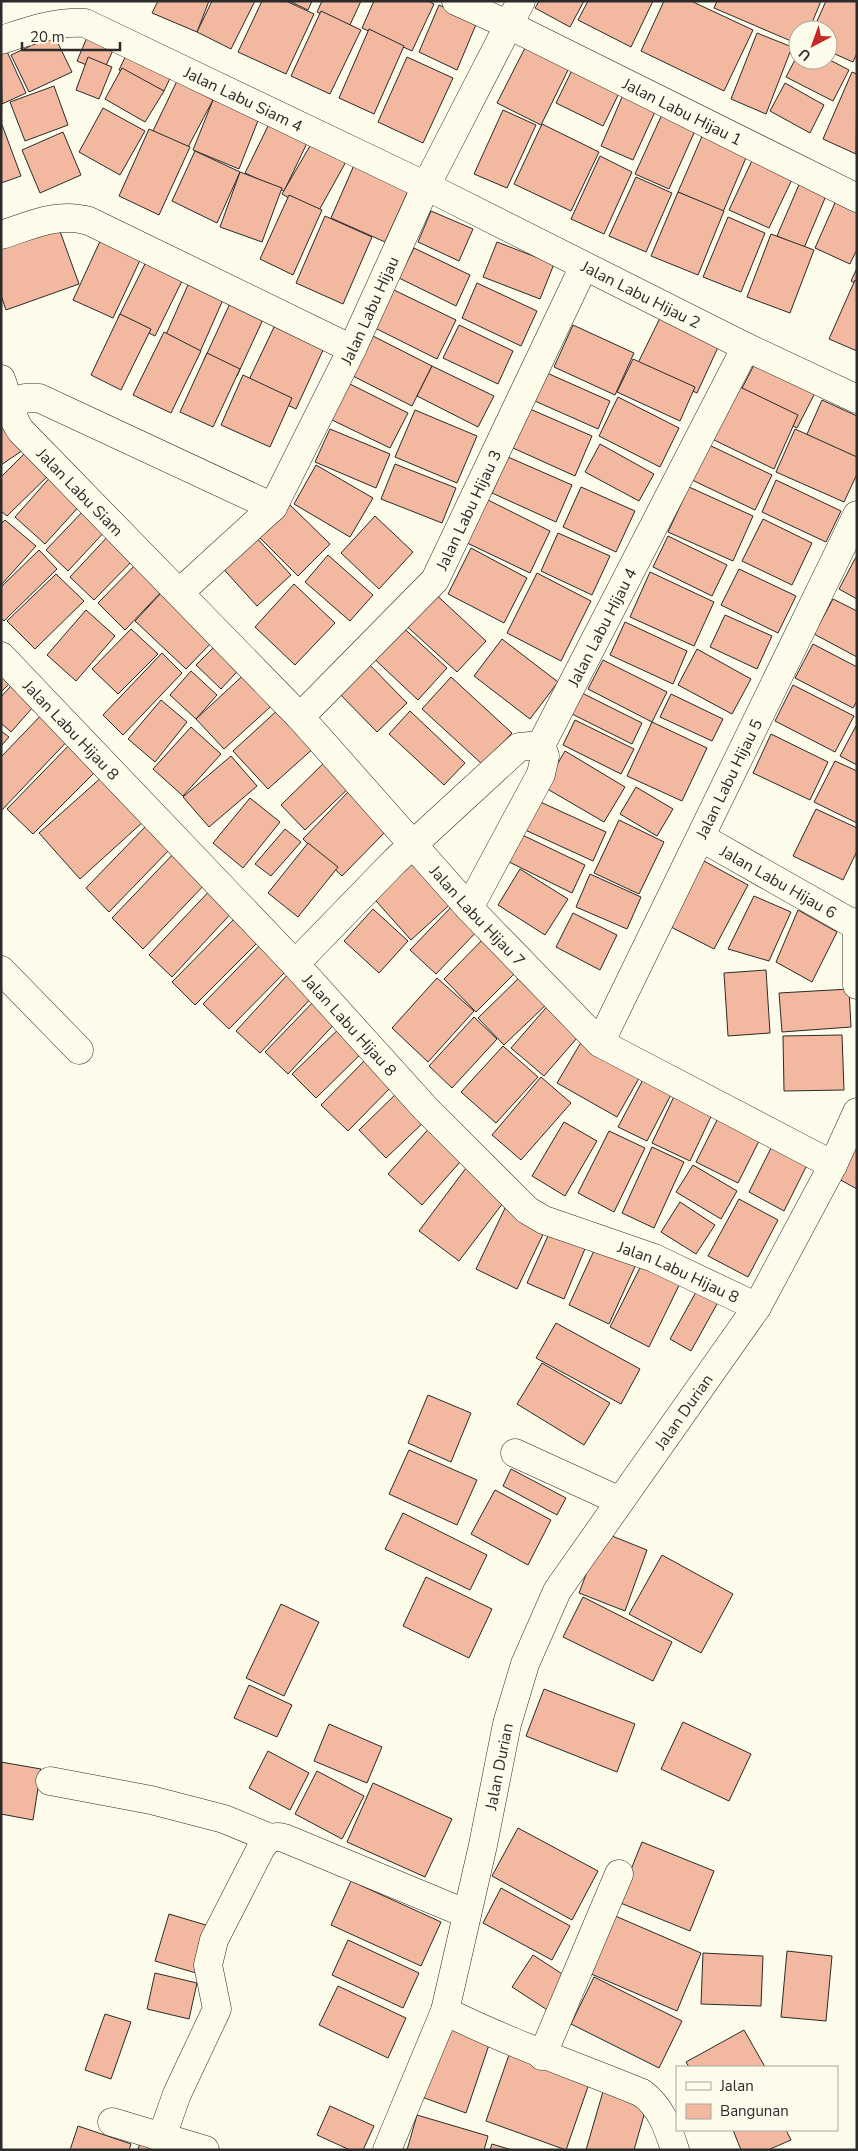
<svg xmlns="http://www.w3.org/2000/svg" width="858" height="2151" font-family="'Nunito Sans',sans-serif">
<rect width="100%" height="100%" fill="#fdfbea"/>
<g fill="#f2b8a0" stroke="#2b2b2b">
<polygon points="158,1 209,1 197,32 152,13"/>
<polygon points="212,1 255,1 231,49 197,32"/>
<polygon points="262,1 286,1 314,14 286,74 238,52"/>
<polygon points="289,1 312,1 308,10"/>
<polygon points="322,1 361,1 349,27 317,12"/>
<polygon points="374,1 428,1 434,4 412,51 362,28"/>
<polygon points="539,1 584,1 570,27 535,8"/>
<polygon points="588,1 653,1 631,47 578,20"/>
<polygon points="664,1 691,1 753,30 724,91 641,51"/>
<polygon points="717,1 821,1 809,30 798,30 798,44 714,8"/>
<polygon points="826,1 857,1 857,53 853,62 828,51 828,30 813,30"/>
<polygon points="439,5 477,22 457,70 419,52"/>
<polygon points="321,11 361,30 330,94 291,76"/>
<polygon points="369,29 404,46 374,114 339,98"/>
<polygon points="757,33 792,47 766,114 731,99"/>
<polygon points="54,35 72,72 29,92 11,55"/>
<polygon points="88,35 115,46 103,72 77,61"/>
<polygon points="528,42 571,64 541,125 497,103"/>
<polygon points="4,45 26,93 2,104 1,46"/>
<polygon points="128,51 173,72 164,91 119,70"/>
<polygon points="798,54 798,60 828,59 849,70 833,101 786,77"/>
<polygon points="88,57 112,67 99,99 76,90"/>
<polygon points="407,57 453,78 423,143 378,122"/>
<polygon points="576,62 623,85 603,126 556,103"/>
<polygon points="122,68 164,91 145,122 105,99"/>
<polygon points="852,72 857,74 856,154 823,139"/>
<polygon points="177,81 213,100 187,149 152,133"/>
<polygon points="785,83 824,105 810,133 770,111"/>
<polygon points="54,86 68,125 25,141 10,102"/>
<polygon points="626,88 659,103 633,160 601,146"/>
<polygon points="213,100 259,118 239,169 193,150"/>
<polygon points="103,108 145,131 120,175 79,152"/>
<polygon points="665,108 698,124 669,189 635,174"/>
<polygon points="503,110 536,125 507,188 474,174"/>
<polygon points="271,120 309,139 284,191 245,173"/>
<polygon points="1,122 21,176 1,183"/>
<polygon points="542,124 599,152 571,211 514,184"/>
<polygon points="149,129 190,147 159,215 119,196"/>
<polygon points="63,132 81,175 40,193 22,150"/>
<polygon points="703,134 748,153 723,212 678,192"/>
<polygon points="314,139 348,158 317,214 282,194"/>
<polygon points="195,151 240,172 217,223 172,201"/>
<polygon points="756,152 796,171 769,228 729,210"/>
<polygon points="600,156 632,172 604,234 571,219"/>
<polygon points="355,163 410,187 385,242 331,218"/>
<polygon points="240,172 282,188 262,242 220,227"/>
<polygon points="636,177 672,193 646,252 609,236"/>
<polygon points="801,180 828,191 804,248 777,236"/>
<polygon points="678,192 724,211 698,275 651,256"/>
<polygon points="289,195 322,210 293,275 260,259"/>
<polygon points="838,196 857,205 857,249 850,264 815,248"/>
<polygon points="431,211 473,229 459,261 418,242"/>
<polygon points="325,216 372,237 343,304 296,283"/>
<polygon points="728,217 765,233 741,292 703,277"/>
<polygon points="57,223 79,284 6,310 1,295 1,241"/>
<polygon points="771,234 814,250 790,313 747,297"/>
<polygon points="102,237 142,256 113,318 73,300"/>
<polygon points="497,242 554,264 540,299 483,277"/>
<polygon points="414,248 470,275 456,306 399,278"/>
<polygon points="148,258 185,275 155,336 118,318"/>
<polygon points="857,268 857,284 851,281"/>
<polygon points="191,278 226,293 196,361 161,346"/>
<polygon points="855,280 857,281 857,351 829,339"/>
<polygon points="477,283 537,311 521,346 462,318"/>
<polygon points="394,290 456,320 437,359 375,328"/>
<polygon points="232,299 265,315 237,376 204,360"/>
<polygon points="120,314 151,329 121,390 91,375"/>
<polygon points="661,316 720,343 697,393 637,365"/>
<polygon points="275,325 324,348 296,409 246,386"/>
<polygon points="459,325 513,351 498,384 443,358"/>
<polygon points="573,325 634,353 615,395 554,367"/>
<polygon points="164,332 201,351 171,413 133,395"/>
<polygon points="369,334 432,366 412,406 349,374"/>
<polygon points="207,353 240,369 213,427 180,412"/>
<polygon points="633,359 695,387 680,421 617,392"/>
<polygon points="756,361 816,391 797,428 737,398"/>
<polygon points="432,366 494,396 478,427 417,396"/>
<polygon points="547,373 610,401 598,429 535,401"/>
<polygon points="243,375 292,398 270,447 221,425"/>
<polygon points="348,383 408,413 390,448 330,419"/>
<polygon points="736,385 798,415 774,469 710,438"/>
<polygon points="618,397 679,428 660,467 599,436"/>
<polygon points="822,400 857,416 857,476 800,450"/>
<polygon points="530,409 592,436 575,476 513,448"/>
<polygon points="415,410 477,436 457,483 395,457"/>
<polygon points="1,420 26,448 1,465"/>
<polygon points="330,429 390,454 376,488 315,462"/>
<polygon points="795,429 857,457 857,474 844,502 776,472"/>
<polygon points="600,444 654,474 639,501 585,472"/>
<polygon points="707,444 772,475 755,510 690,479"/>
<polygon points="31,447 54,470 7,516 1,511 1,477"/>
<polygon points="508,457 572,485 556,522 492,493"/>
<polygon points="395,464 456,488 442,523 381,499"/>
<polygon points="316,465 373,498 350,537 294,504"/>
<polygon points="53,474 83,502 45,544 15,517"/>
<polygon points="776,480 841,511 826,542 762,512"/>
<polygon points="581,487 635,511 616,552 563,527"/>
<polygon points="689,487 753,516 733,561 668,532"/>
<polygon points="486,499 550,531 530,573 465,542"/>
<polygon points="288,503 330,544 298,576 256,534"/>
<polygon points="86,508 108,528 68,571 46,550"/>
<polygon points="375,516 413,552 379,589 341,553"/>
<polygon points="763,519 812,543 792,585 742,561"/>
<polygon points="5,520 36,546 1,585 1,524"/>
<polygon points="111,533 136,557 94,600 70,577"/>
<polygon points="252,533 291,575 257,606 218,563"/>
<polygon points="558,533 610,556 592,595 541,571"/>
<polygon points="668,536 727,565 712,596 653,567"/>
<polygon points="471,548 527,578 504,623 448,594"/>
<polygon points="39,550 57,569 4,621 1,618 1,587"/>
<polygon points="328,555 373,595 350,621 305,582"/>
<polygon points="856,557 857,557 857,599 839,589"/>
<polygon points="140,560 167,586 125,630 98,603"/>
<polygon points="739,569 796,596 778,633 721,605"/>
<polygon points="650,572 714,602 694,646 630,617"/>
<polygon points="537,573 591,601 561,661 507,633"/>
<polygon points="56,574 84,601 35,649 7,621"/>
<polygon points="294,584 335,623 295,665 255,627"/>
<polygon points="430,589 486,641 457,672 401,621"/>
<polygon points="162,592 213,641 186,669 135,621"/>
<polygon points="833,599 857,611 857,657 814,634"/>
<polygon points="86,610 115,636 76,681 47,655"/>
<polygon points="725,615 772,636 757,669 710,647"/>
<polygon points="396,621 447,668 418,700 367,652"/>
<polygon points="625,622 687,651 673,684 610,655"/>
<polygon points="131,629 158,654 118,694 92,669"/>
<polygon points="502,639 558,682 530,719 474,676"/>
<polygon points="221,640 245,663 221,689 196,665"/>
<polygon points="813,644 857,667 857,701 853,708 795,678"/>
<polygon points="697,649 751,679 732,714 678,685"/>
<polygon points="162,653 182,673 123,735 103,715"/>
<polygon points="363,658 407,703 377,732 333,687"/>
<polygon points="1,660 17,676 1,692"/>
<polygon points="603,660 667,692 652,722 588,689"/>
<polygon points="250,669 279,699 224,749 196,719"/>
<polygon points="191,671 217,695 196,719 170,695"/>
<polygon points="451,677 512,733 483,765 422,709"/>
<polygon points="18,678 41,698 11,732 1,723 1,697"/>
<polygon points="793,685 854,716 835,752 775,721"/>
<polygon points="582,693 642,723 632,744 572,714"/>
<polygon points="671,694 723,719 712,741 660,717"/>
<polygon points="161,700 187,722 155,762 128,739"/>
<polygon points="281,707 316,746 268,789 233,751"/>
<polygon points="47,709 74,734 1,811 1,757"/>
<polygon points="410,711 465,763 444,785 389,734"/>
<polygon points="575,720 634,749 621,774 563,745"/>
<polygon points="652,722 707,748 682,801 627,776"/>
<polygon points="857,724 857,765 840,756"/>
<polygon points="191,727 221,754 183,796 153,769"/>
<polygon points="1,731 9,737 1,746"/>
<polygon points="771,734 828,762 810,800 753,773"/>
<polygon points="75,739 102,765 33,834 7,809"/>
<polygon points="565,751 625,787 604,822 544,787"/>
<polygon points="231,756 257,786 209,827 183,797"/>
<polygon points="330,757 355,782 305,830 281,805"/>
<polygon points="835,761 857,771 857,823 814,802"/>
<polygon points="103,776 144,821 80,879 39,833"/>
<polygon points="636,787 673,809 657,836 620,814"/>
<polygon points="348,792 387,830 342,876 303,839"/>
<polygon points="250,798 280,822 243,868 213,843"/>
<polygon points="536,800 606,832 593,861 523,829"/>
<polygon points="816,809 857,828 857,851 843,880 793,856"/>
<polygon points="619,820 664,842 639,894 594,873"/>
<polygon points="147,825 171,848 109,912 86,888"/>
<polygon points="285,829 301,842 271,876 255,864"/>
<polygon points="514,831 585,865 572,893 501,858"/>
<polygon points="308,843 338,867 298,917 268,893"/>
<polygon points="177,850 209,880 143,949 112,918"/>
<polygon points="414,851 457,898 411,940 368,892"/>
<polygon points="704,861 748,885 714,949 669,926"/>
<polygon points="520,869 568,899 545,935 498,905"/>
<polygon points="590,874 641,897 627,929 576,907"/>
<polygon points="215,885 237,907 172,977 149,955"/>
<polygon points="754,896 791,912 769,961 728,949"/>
<polygon points="456,902 482,926 436,974 410,950"/>
<polygon points="373,909 408,941 379,973 344,941"/>
<polygon points="798,910 837,932 812,982 776,962"/>
<polygon points="241,912 265,935 195,1005 172,982"/>
<polygon points="573,913 617,935 600,970 556,947"/>
<polygon points="490,932 523,965 476,1012 444,979"/>
<polygon points="265,940 291,966 229,1029 203,1004"/>
<polygon points="766,970 770,1033 728,1036 724,973"/>
<polygon points="290,972 315,994 260,1053 236,1031"/>
<polygon points="523,974 550,1001 504,1045 478,1018"/>
<polygon points="437,978 474,1011 428,1062 392,1028"/>
<polygon points="849,989 851,1027 782,1032 779,993"/>
<polygon points="317,998 339,1019 288,1074 265,1052"/>
<polygon points="551,1002 584,1030 544,1076 511,1048"/>
<polygon points="474,1017 497,1039 452,1088 429,1066"/>
<polygon points="344,1024 367,1048 316,1098 292,1074"/>
<polygon points="842,1035 844,1090 784,1091 783,1036"/>
<polygon points="583,1039 642,1073 617,1117 557,1083"/>
<polygon points="503,1046 538,1077 496,1123 461,1092"/>
<polygon points="368,1057 395,1083 348,1131 321,1105"/>
<polygon points="646,1074 674,1089 647,1141 618,1127"/>
<polygon points="541,1077 571,1103 521,1160 492,1135"/>
<polygon points="678,1088 716,1106 690,1161 652,1143"/>
<polygon points="398,1092 425,1121 386,1158 359,1130"/>
<polygon points="722,1110 764,1131 738,1183 696,1162"/>
<polygon points="564,1122 597,1141 565,1196 532,1176"/>
<polygon points="434,1123 468,1153 422,1205 388,1174"/>
<polygon points="609,1131 645,1148 614,1212 578,1193"/>
<polygon points="776,1138 811,1157 784,1211 749,1192"/>
<polygon points="857,1145 857,1189 837,1178"/>
<polygon points="652,1147 684,1162 654,1228 622,1213"/>
<polygon points="469,1164 509,1195 459,1261 419,1231"/>
<polygon points="693,1165 737,1191 721,1219 676,1192"/>
<polygon points="739,1199 778,1220 748,1277 708,1256"/>
<polygon points="680,1202 715,1225 696,1254 661,1232"/>
<polygon points="506,1206 547,1226 517,1289 476,1269"/>
<polygon points="551,1229 587,1244 564,1299 527,1283"/>
<polygon points="598,1242 638,1260 609,1324 569,1305"/>
<polygon points="646,1256 684,1275 649,1347 610,1327"/>
<polygon points="701,1283 722,1295 691,1351 670,1339"/>
<polygon points="556,1323 640,1369 621,1404 536,1358"/>
<polygon points="542,1363 610,1403 584,1445 517,1404"/>
<polygon points="428,1395 471,1413 451,1462 408,1443"/>
<polygon points="409,1450 477,1480 457,1525 389,1494"/>
<polygon points="511,1469 566,1498 557,1515 503,1486"/>
<polygon points="495,1490 551,1520 528,1565 471,1534"/>
<polygon points="403,1513 487,1555 470,1590 385,1549"/>
<polygon points="602,1532 647,1550 625,1611 579,1593"/>
<polygon points="662,1555 733,1594 701,1653 629,1614"/>
<polygon points="426,1577 492,1609 469,1658 403,1626"/>
<polygon points="583,1597 672,1642 653,1681 563,1637"/>
<polygon points="281,1604 319,1622 284,1696 246,1678"/>
<polygon points="249,1685 292,1705 277,1737 234,1718"/>
<polygon points="544,1689 635,1724 617,1772 526,1736"/>
<polygon points="683,1722 751,1754 729,1801 661,1769"/>
<polygon points="329,1724 382,1747 367,1783 314,1761"/>
<polygon points="268,1751 309,1773 290,1810 249,1788"/>
<polygon points="1,1762 41,1769 33,1820 1,1814"/>
<polygon points="317,1771 364,1796 342,1839 295,1814"/>
<polygon points="373,1783 452,1819 425,1877 347,1842"/>
<polygon points="518,1828 598,1871 572,1920 492,1876"/>
<polygon points="642,1842 714,1871 690,1931 618,1902"/>
<polygon points="351,1881 441,1922 421,1966 331,1925"/>
<polygon points="501,1888 570,1926 552,1960 483,1923"/>
<polygon points="606,1912 701,1953 677,2011 582,1970"/>
<polygon points="169,1914 209,1926 196,1973 155,1961"/>
<polygon points="348,1940 419,1973 403,2008 332,1975"/>
<polygon points="787,1951 832,1956 826,2021 781,2017"/>
<polygon points="703,1953 763,1956 761,2006 701,2004"/>
<polygon points="533,1955 573,1981 552,2013 512,1987"/>
<polygon points="155,1973 197,1983 189,2019 147,2009"/>
<polygon points="594,1977 682,2021 659,2068 571,2024"/>
<polygon points="338,1986 406,2018 388,2058 319,2025"/>
<polygon points="105,2014 131,2022 111,2079 85,2070"/>
<polygon points="445,2022 491,2039 466,2113 419,2096"/>
<polygon points="744,2030 765,2067 689,2067 686,2062"/>
<polygon points="511,2049 591,2078 566,2150 486,2121"/>
<polygon points="604,2088 648,2101 634,2150 586,2150"/>
<polygon points="330,2106 374,2126 363,2150 350,2150 317,2135"/>
<polygon points="417,2115 488,2136 484,2150 407,2150"/>
<polygon points="78,2126 131,2144 129,2150 70,2150"/>
<polygon points="733,2130 786,2130 791,2140 768,2150 741,2150"/>
<polygon points="141,2139 172,2150 138,2150"/>
<polygon points="492,2144 512,2150 490,2150"/>
</g>
<g fill="none" stroke-linecap="round" stroke-linejoin="round">
<defs>
<g id="street">
<path id="s1" d="M 456,1 L 509,25 L 857,198"/>
<path id="s2" d="M 1,40 C 29,31 56,21 85,23 L 426,186 L 746,347 L 857,399"/>
<path d="M 1,235 C 32,225 57,212 89,221 L 352,349"/>
<path id="s3" d="M 1,379 C 8,396 10,417 21,431 L 300,717 L 469,908 L 600,1043 L 833,1165"/>
<polyline points="12,407 24,398 39,398 273,507"/>
<path id="s4" d="M 180,592 L 273,507 L 352,349 L 426,186 L 521,1"/>
<path id="s5" d="M 1,656 L 295,964 L 426,1109 L 527,1210 L 544,1220 L 654,1258 L 757,1307"/>
<path id="s6" d="M 300,717 L 435,580 L 584,266"/>
<path id="s7" d="M 702,838 L 855,925"/>
<path id="s8" d="M 469,908 L 541,774 L 545,756 L 541,745 L 746,347"/>
<polyline points="857,922 857,985"/>
<polyline points="295,964 395,861 519,747 541,745"/>
<polyline points="1,970 79,1050"/>
<path id="s9" d="M 600,1043 L 857,515"/>
<polyline points="515,1453 620,1501"/>
<polyline points="50,1781 151,1800 224,1819 270,1838"/>
<path d="M 445,2011 C 509,2043 576,2066 642,2093 C 661,2107 668,2128 675,2150"/>
<polyline points="542,2056 619,1874"/>
<polyline points="112,2122 205,2150"/>
<path d="M 161,2139 L 177,2094 L 217,2009 L 208,1965 L 214,1940 L 261,1848 C 268,1838 272,1835 284,1838 L 467,1914"/>
<path id="s10" d="M 387,2150 L 445,2011 L 483,1845 L 507,1724 L 525,1664 L 557,1591 L 757,1307 L 833,1165 L 857,1112"/>
</g>
</defs>
<use href="#street" stroke="#2b2b2b" stroke-width="29"/>
<use href="#street" stroke="#fdfbea" stroke-width="28"/>
</g>
<g text-anchor="middle" stroke-width="4" stroke-linejoin="round" paint-order="stroke">
<g font-size="16" fill="#2b2b2b" stroke="#fdfbea">
<text dy="6" stroke="none"><textPath href="#s2" startOffset="262">Jalan Labu Siam 4</textPath></text>
<text dy="6" stroke="none"><textPath href="#s1" startOffset="252">Jalan Labu Hijau 1</textPath></text>
<text dy="6" stroke="none"><textPath href="#s2" startOffset="705">Jalan Labu Hijau 2</textPath></text>
<text dy="6" stroke="none"><textPath href="#s4" startOffset="345">Jalan Labu Hijau</textPath></text>
<text dy="6" stroke="none"><textPath href="#s3" startOffset="141">Jalan Labu Siam</textPath></text>
<text dy="6" stroke="none"><textPath href="#s6" startOffset="270">Jalan Labu Hijau 3</textPath></text>
<text dy="6" stroke="none"><textPath href="#s8" startOffset="315">Jalan Labu Hijau 4</textPath></text>
<text dy="6" stroke="none"><textPath href="#s5" startOffset="102">Jalan Labu Hijau 8</textPath></text>
<text dy="6" stroke="none"><textPath href="#s9" startOffset="294">Jalan Labu Hijau 5</textPath></text>
<text dy="6" stroke="none"><textPath href="#s7" startOffset="88">Jalan Labu Hijau 6</textPath></text>
<text dy="6" stroke="none"><textPath href="#s3" startOffset="722">Jalan Labu Hijau 7</textPath></text>
<text dy="6" stroke="none"><textPath href="#s5" startOffset="508">Jalan Labu Hijau 8</textPath></text>
<text dy="6" stroke="none"><textPath href="#s5" startOffset="928">Jalan Labu Hijau 8</textPath></text>
<text dy="6" stroke="none"><textPath href="#s10" startOffset="806">Jalan Durian</textPath></text>
<text dy="6" stroke="none"><textPath href="#s10" startOffset="401">Jalan Durian</textPath></text>
</g>
</g>
<rect width="858" height="2151" fill="none" stroke="#2b2b2b" stroke-width="5"/>
<rect x="676" y="2066" width="162" height="65" fill="#fdfbea" stroke="#a9a89e"/>
<rect x="686" y="2082" width="25" height="8" fill="#fdfbea" stroke="#a9a89e"/>
<text x="720" y="2091" font-size="15" fill="#2b2b2b">Jalan</text>
<rect x="686" y="2104" width="25" height="15" fill="#f2b8a0" stroke="#a9a89e"/>
<text x="720" y="2116" font-size="15" fill="#2b2b2b">Bangunan</text>
<g transform="translate(813 45) rotate(221)"><circle r="24" fill="#fdfbea" stroke="#a9a89e"/>
<path d="M0-4L9 19L0 12L-9 19Z" fill="#c62828"/>
<text y="-8" font-size="14" font-weight="bold" text-anchor="middle" fill="#2b2b2b">U</text>
</g>
<path d="M22 42v8h98v-8" fill="none" stroke="#2b2b2b" stroke-width="2.5"/>
<text x="30" y="42" font-size="15" fill="#2b2b2b" stroke="#fdfbea" stroke-width="4" paint-order="stroke">20 m</text>
</svg>
